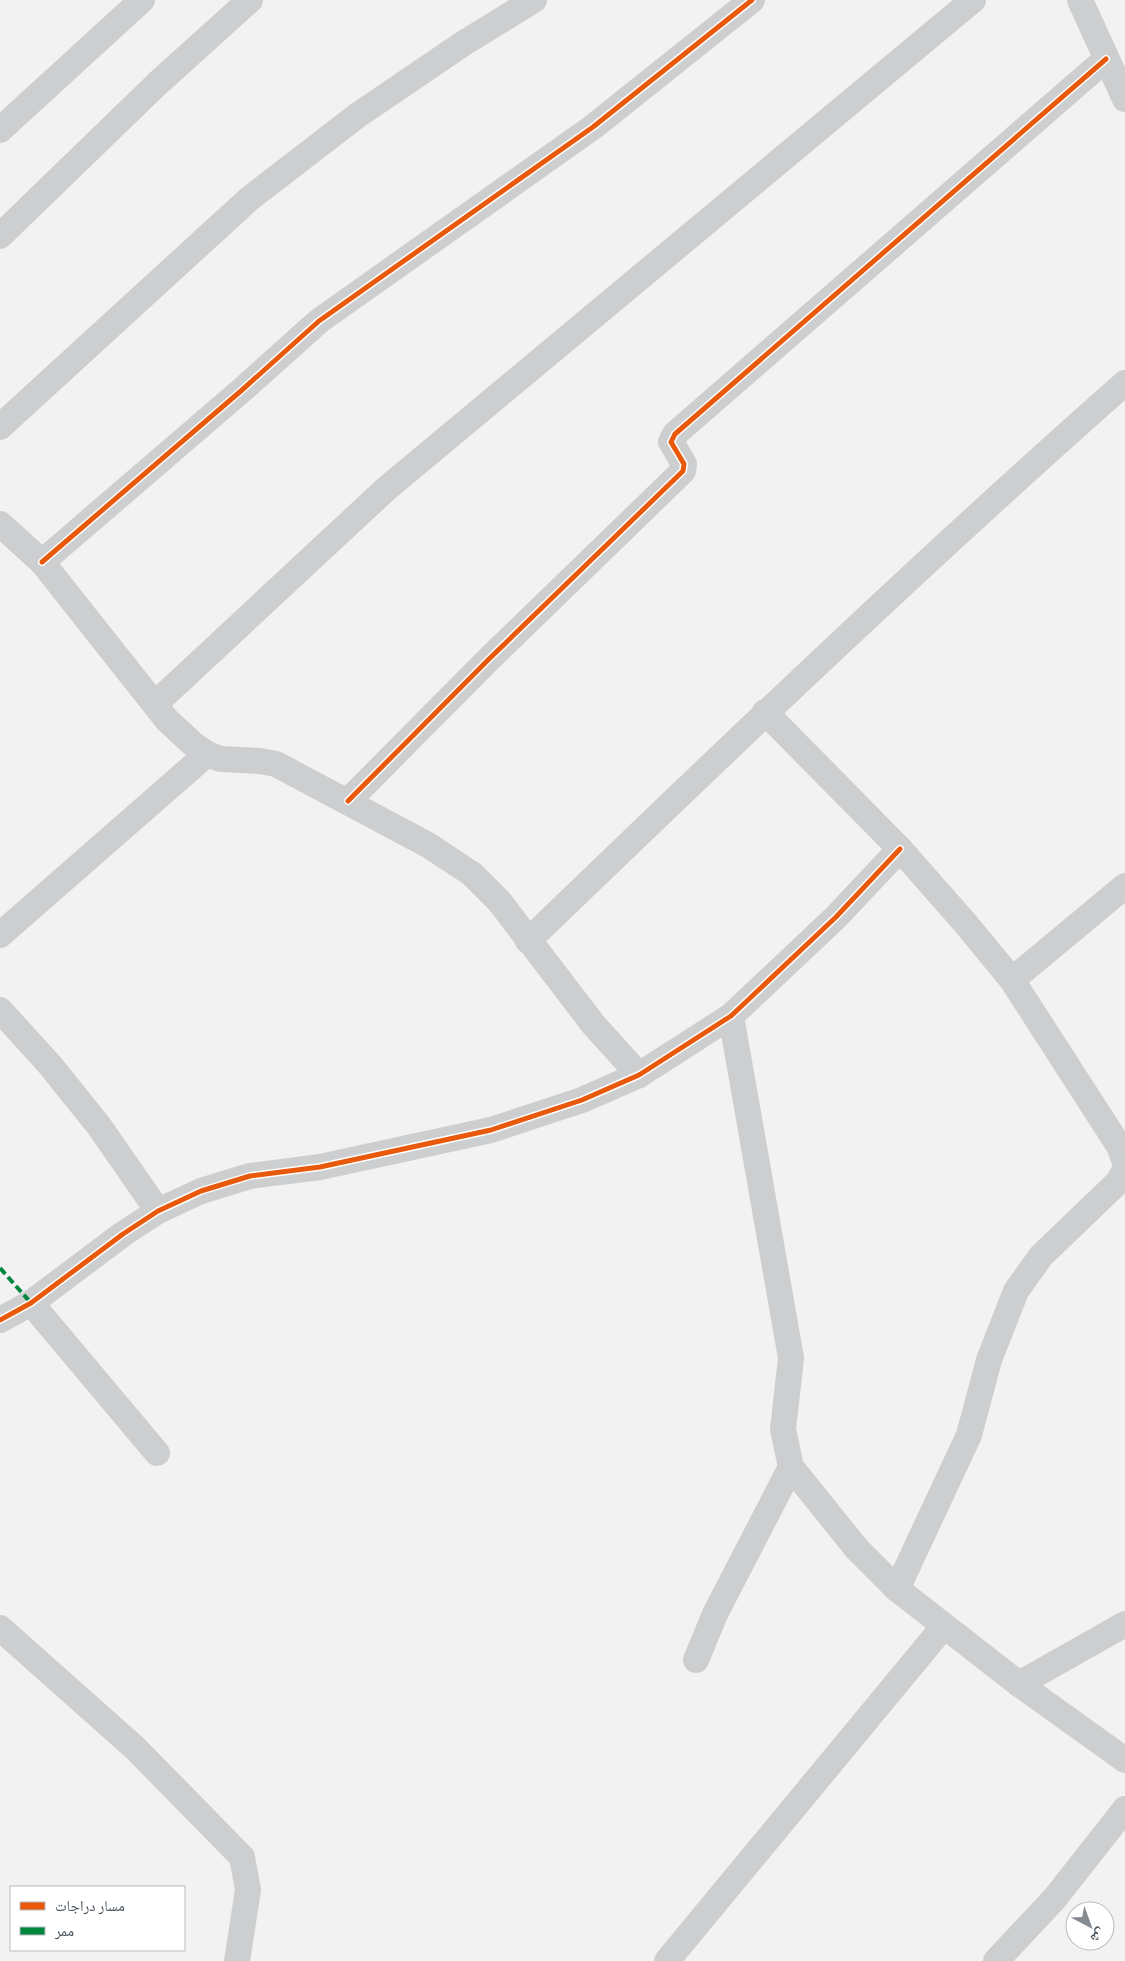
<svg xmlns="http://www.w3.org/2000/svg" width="1125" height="1961" font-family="Manrope,'Noto Naskh Arabic',sans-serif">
<rect width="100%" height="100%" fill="#f2f2f2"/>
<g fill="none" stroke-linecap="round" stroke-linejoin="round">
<g stroke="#ccced0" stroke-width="26">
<polyline points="1080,0 1125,99"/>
<polyline points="0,130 142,0"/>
<polyline points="0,236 157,84 250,0"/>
<polyline points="0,427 249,199 358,115 464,43 534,0"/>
<polyline points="0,524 42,562 167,720 194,745 207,754 221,759 260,761 276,764 428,845 472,874 499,901 593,1024 639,1075"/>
<polyline points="42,562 242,390 319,321 593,127 752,0"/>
<polyline points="155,704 386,489 973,0"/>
<polyline points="765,712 900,849 966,924 1012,980 1119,1146 1125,1162"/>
<polyline points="348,801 489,659 683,471 684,464 671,442 675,434 1106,59"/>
<polyline points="0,935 207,754"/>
<path d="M 528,941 C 724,752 921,563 1125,383"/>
<polyline points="1012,980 1125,886"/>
<polyline points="0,1010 50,1065 99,1126 158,1211"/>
<polyline points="731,1016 791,1358 783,1429 791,1467 857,1549 897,1589 1019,1684 1125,1760"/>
<polyline points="31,1303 157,1453"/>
<polyline points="0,1320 31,1303 123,1234 158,1211 201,1191 250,1176 320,1167 491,1130 582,1100 639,1075 731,1016 836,917 900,849"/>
<polyline points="897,1589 969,1435 989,1360 1016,1291 1041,1256 1118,1182 1125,1170"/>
<polyline points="0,1628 135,1748 242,1857 248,1890 237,1961"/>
<polyline points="696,1660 715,1614 791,1467"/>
<polyline points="1019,1684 1125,1624"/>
<polyline points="667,1961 944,1626"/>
<polyline points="996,1961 1055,1898 1125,1809"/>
</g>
<polyline stroke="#00873e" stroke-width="4" stroke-dasharray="8 4" stroke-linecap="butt" points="0,1268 31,1303"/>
<defs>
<g id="cycleway">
<polyline points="42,562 242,390 319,321 593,127 752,0"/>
<polyline points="348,801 489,659 683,471 684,464 671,442 675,434 1106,59"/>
<polyline points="0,1320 31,1303 123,1234 158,1211 201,1191 250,1176 320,1167 491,1130 582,1100 639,1075 731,1016 836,917 900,849"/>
</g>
</defs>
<use href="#cycleway" stroke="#fff" stroke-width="8"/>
<use href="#cycleway" stroke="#e8590c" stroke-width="5"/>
</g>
<rect x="10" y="1886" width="175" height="65" fill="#ffffff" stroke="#b7bbbe"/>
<rect x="20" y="1902" width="25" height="8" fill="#e8590c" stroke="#b7bbbe"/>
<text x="55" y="1911" font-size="15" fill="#4b545c">مسار دراجات</text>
<rect x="20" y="1927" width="25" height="8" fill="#00873e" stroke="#b7bbbe"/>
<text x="55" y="1936" font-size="15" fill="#4b545c">ممر</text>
<g transform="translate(1090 1926) rotate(139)"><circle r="24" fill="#ffffff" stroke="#b7bbbe"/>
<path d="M0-4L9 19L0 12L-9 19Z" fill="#858b90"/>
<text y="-8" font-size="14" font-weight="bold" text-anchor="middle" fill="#4b545c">ش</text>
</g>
</svg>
